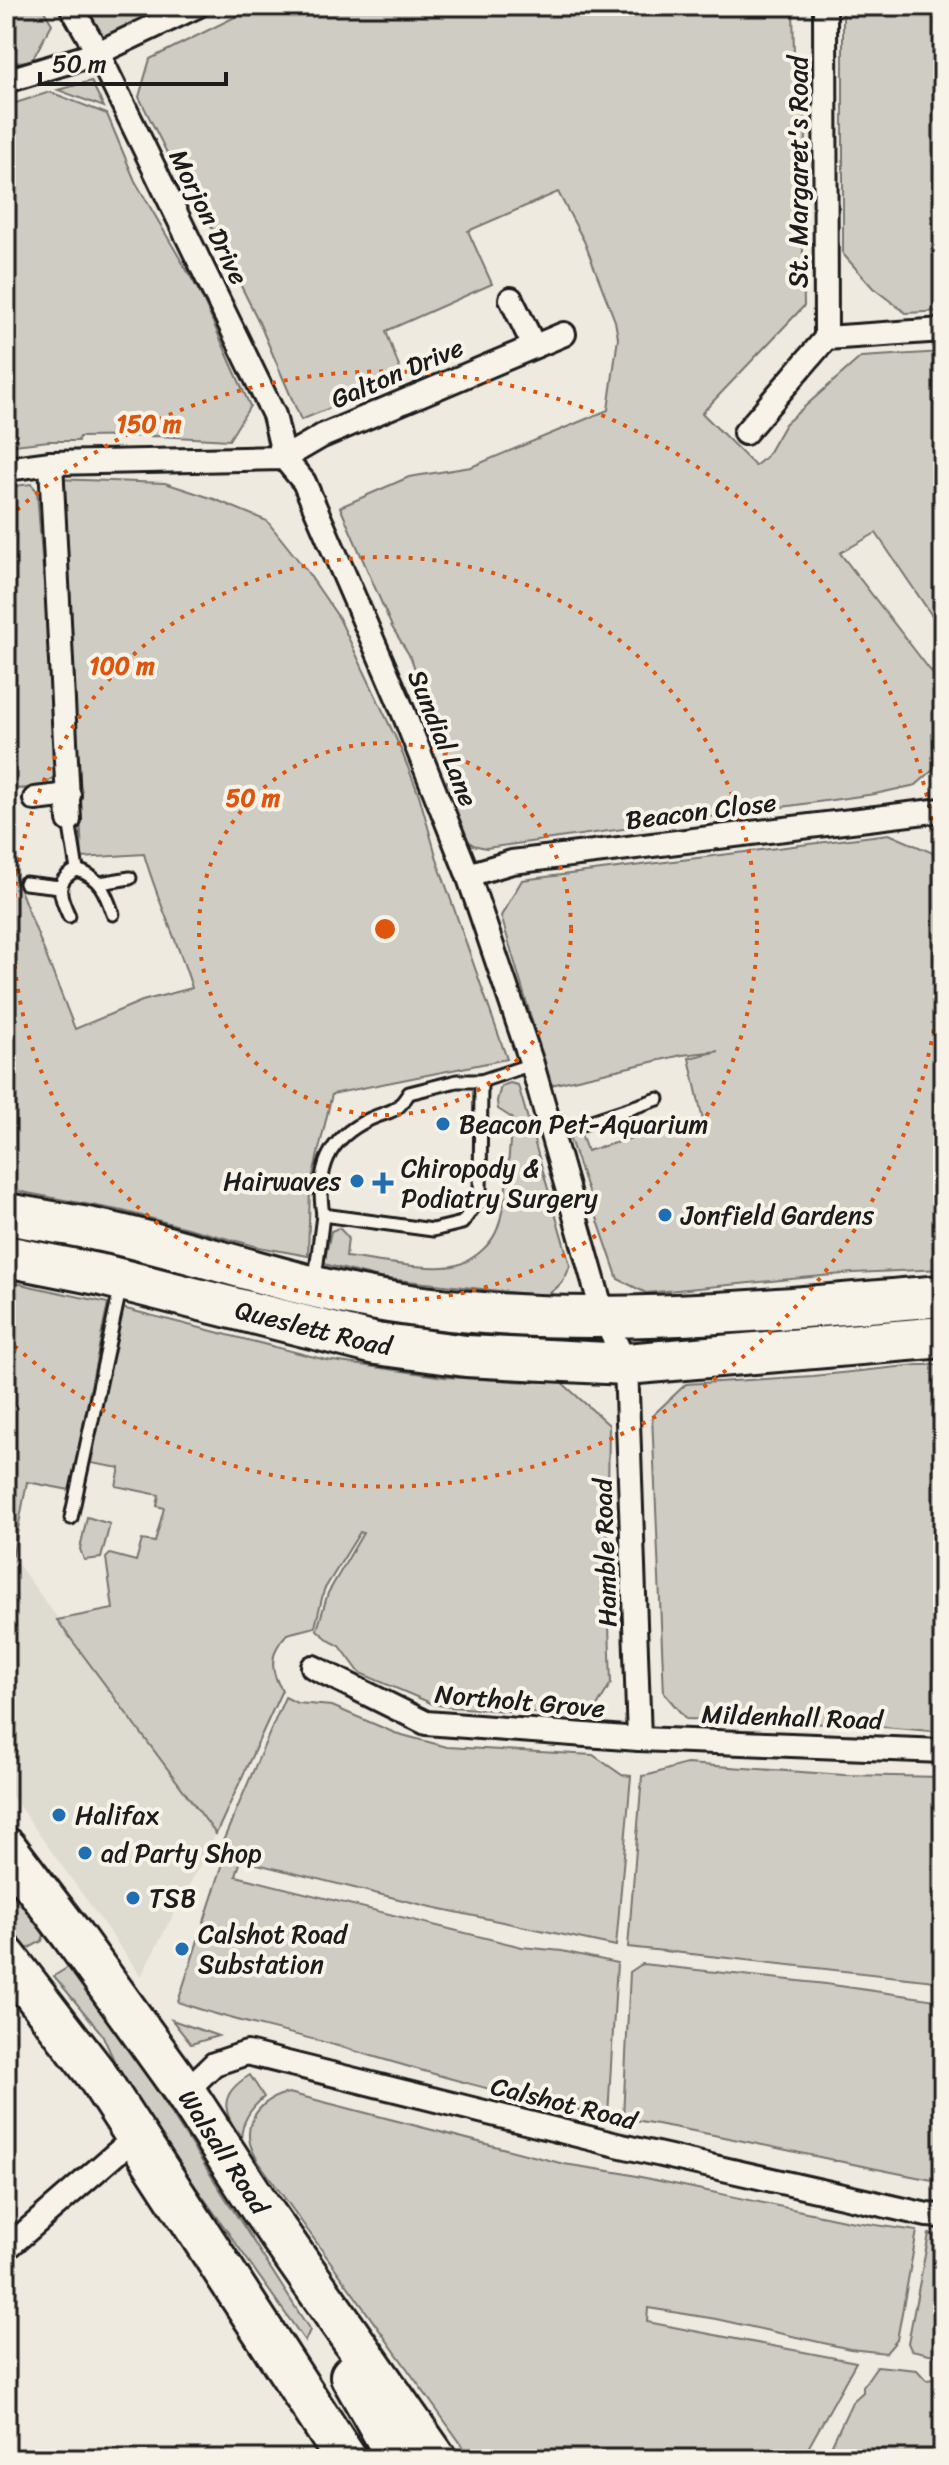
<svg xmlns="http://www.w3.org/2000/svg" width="949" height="2465" font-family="Sriracha,sans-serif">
<rect width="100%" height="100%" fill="#eeeae0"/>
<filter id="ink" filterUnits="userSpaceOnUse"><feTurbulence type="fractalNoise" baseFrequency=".0125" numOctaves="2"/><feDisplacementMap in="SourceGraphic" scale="16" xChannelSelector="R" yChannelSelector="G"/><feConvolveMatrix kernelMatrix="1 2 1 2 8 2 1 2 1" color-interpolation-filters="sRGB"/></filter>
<g filter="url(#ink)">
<polygon fill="#dedbd1" points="6,1548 216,1834 141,1976 6,1788"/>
<g fill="#cfccc3" stroke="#767470" stroke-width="2">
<polygon points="6,6 41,6 52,24 32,60 6,64"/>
<polygon points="83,6 168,6 151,13 109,40 97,36"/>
<polygon points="257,6 793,6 794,57 805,76 806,137 802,203 804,306 702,413 755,466 766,457 785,424 861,357 943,352 943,632 876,533 840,553 943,687 943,738 933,770 916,785 875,794 486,848 473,845 461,834 446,786 450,769 411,658 392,627 340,507 409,477 471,467 608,410 618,338 615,321 584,241 558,192 468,231 492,284 386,331 403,378 301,420 258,320 193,190 186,191 139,97 150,59"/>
<polygon points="843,6 943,6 943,311 906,313 873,288 843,254"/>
<polygon points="91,81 104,107 58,90"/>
<polygon points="50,92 107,114 135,181 200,293 250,406 229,440 157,436 79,437 78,441 49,441 6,446 6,106"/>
<path d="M 55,479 L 165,483 L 214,499 L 267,521 L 306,570 L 339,618 L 399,745 L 419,795 L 439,866 L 507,1059 L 332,1094 L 310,1188 L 308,1256 L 259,1247 L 123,1211 L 6,1189 L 6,833 L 8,859 L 75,1029 L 142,1001 L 192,988 C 178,942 157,900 144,854 L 82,858 L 77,742 Z"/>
<path d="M 31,484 L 37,491 L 58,768 C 50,792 27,788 6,789 L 6,487 Z"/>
<polygon points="889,834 933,853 943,862 943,1269 853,1273 646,1293 618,1279 569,1136 580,1131 587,1151 646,1134 704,1125 689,1058 719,1051 682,1055 551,1085 501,916 522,880"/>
<path d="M 510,1083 L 518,1085 L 570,1265 C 566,1280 559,1287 546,1296 L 379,1278 L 324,1264 L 331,1231 L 339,1228 L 348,1237 L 346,1257 C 373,1260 433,1272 457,1265 C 471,1261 488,1248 495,1234 C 507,1212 509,1146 512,1118 L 498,1109 L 497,1101 L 501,1086 Z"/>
<polygon points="6,1228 592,1334 594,1345 371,1324 6,1237"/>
<polygon points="6,1281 108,1303 70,1490 27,1482 13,1555 6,1548"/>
<path d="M 122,1308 L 326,1360 L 444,1377 L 530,1382 L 559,1380 L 609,1425 L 607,1567 L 611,1683 L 595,1710 L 581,1716 L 449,1707 L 433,1704 L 360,1673 L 340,1646 L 330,1641 L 317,1630 L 328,1593 L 363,1533 L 360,1532 L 324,1590 L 315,1627 L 287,1634 C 270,1651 269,1670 282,1690 L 216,1834 L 57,1620 L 113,1609 L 106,1558 L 110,1554 L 136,1561 L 142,1540 L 155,1542 L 164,1508 L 157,1506 L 159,1495 L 116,1486 L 120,1468 L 91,1463 Z"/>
<polygon points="943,1311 943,1324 643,1347 642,1331"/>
<polygon points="917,1365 943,1365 943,1732 858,1725 686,1719 664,1693 652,1416 686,1384 813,1376"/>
<polygon points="87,1517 110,1524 101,1558 84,1560 80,1549"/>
<path d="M 285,1697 L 297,1703 L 332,1706 L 395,1733 L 447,1747 L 593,1755 L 622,1775 L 631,1776 L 616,1946 L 427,1906 L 241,1860 L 236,1876 L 522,1947 L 562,1951 L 617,1963 L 608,2116 C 514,2098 422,2071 331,2044 C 280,2030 228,2020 178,2002 L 225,1857 L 217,1855 Z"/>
<path d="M 687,1764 L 844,1775 L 943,1777 L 943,1982 L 628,1947 L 642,1776 C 658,1774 671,1767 687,1764 Z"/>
<polygon points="6,1877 46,1928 42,1941 27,1949 6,1922"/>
<polygon points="75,1963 310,2330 305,2341 144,2114 116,2065 102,2034 54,1976"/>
<path d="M 642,1964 L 826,1984 L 943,2001 L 943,2182 C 836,2162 730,2136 623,2118 L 630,1972 Z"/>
<polygon points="172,2020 218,2036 191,2044"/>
<path d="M 250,2075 L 264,2097 C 250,2109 242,2121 241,2139 C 223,2111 217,2095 250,2075 Z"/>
<path d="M 289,2093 L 564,2164 L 622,2173 L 849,2221 L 917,2231 L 897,2340 L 886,2353 L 850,2349 L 716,2319 L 648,2308 L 647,2322 L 856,2362 L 802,2459 L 472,2459 L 258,2161 C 255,2155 251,2149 250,2143 C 244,2118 266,2096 289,2093 Z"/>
<polygon points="929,2234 943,2235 943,2357 911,2350 908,2343"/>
<polygon points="877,2366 917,2370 926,2380 943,2378 943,2459 825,2459 852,2402 863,2392 863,2386"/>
</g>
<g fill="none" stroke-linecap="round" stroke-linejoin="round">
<defs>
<g id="lane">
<polyline points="69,820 77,870"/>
<polyline points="25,883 60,887"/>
<polyline points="100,883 130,878"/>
<path d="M 69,916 C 60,897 53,880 77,870 C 100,877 105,892 113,914"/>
<polyline points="552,1134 658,1099"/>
<path d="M 323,1215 C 316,1170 327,1139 370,1119 C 392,1109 395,1115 409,1093 L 457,1081 L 481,1081"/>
<polyline points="315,1279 323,1215 433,1230 462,1223 480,1198 481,1081 532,1064"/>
<polyline points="71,1518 121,1285"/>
</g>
<g id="street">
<polyline points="71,6 98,53 274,415 284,458 322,436 564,334"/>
<polyline points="825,6 826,338"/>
<polyline points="6,81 98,53 197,6"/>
<polyline points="511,299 534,346"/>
<polyline points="745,433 826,338 943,330"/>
<polyline points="51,463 69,820"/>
<polyline points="6,469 51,463 284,458 304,482 398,699 468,875 532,1064 604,1318 626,1364 639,1739"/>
<polyline points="35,799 69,795"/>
<polyline points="468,875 512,862 942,810"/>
<polyline points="313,1667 426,1723 639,1739 943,1751"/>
<polyline points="185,2092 214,2064 247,2053 617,2145 927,2215 943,2216"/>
<polyline points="6,2249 119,2151 137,2138"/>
</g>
<g id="highway">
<path d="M 6,1214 C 40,1220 74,1225 107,1232 C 202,1253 293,1287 389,1302 C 572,1332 759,1310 943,1296"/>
<path id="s1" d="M 6,1256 L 102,1275 L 376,1344 L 466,1356 L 626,1364 L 943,1337"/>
<path id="s2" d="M 6,1848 L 72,1935 L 185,2092 L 262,2210 L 436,2459"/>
<polyline points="6,1957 96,2074 346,2459"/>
<polyline points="351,2376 398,2459"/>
</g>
</defs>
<use href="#lane" stroke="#1c1c1c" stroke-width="17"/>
<use href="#street" stroke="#1c1c1c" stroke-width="28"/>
<use href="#highway" stroke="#1c1c1c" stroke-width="46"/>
<use href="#lane" stroke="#f7f3e8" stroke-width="11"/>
<use href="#street" stroke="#f7f3e8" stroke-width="22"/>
<use href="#highway" stroke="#f7f3e8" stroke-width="40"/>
</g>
</g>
<g fill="none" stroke="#de560d" stroke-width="4" stroke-dasharray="4 8">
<circle cx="385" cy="929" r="186"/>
<circle cx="385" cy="929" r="372"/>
<path d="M943 934A558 558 0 0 1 8 1340M8 518A558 558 0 0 1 943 924"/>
</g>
<g fill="#1f6fb2" stroke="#f7f3e8" stroke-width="3">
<circle cx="443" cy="1124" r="8"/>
<circle cx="357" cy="1181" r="8"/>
<path d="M379 1171h8v8h8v8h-8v8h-8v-8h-8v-8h8z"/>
<circle cx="665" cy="1215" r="8"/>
<circle cx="59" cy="1815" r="8"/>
<circle cx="85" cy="1853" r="8"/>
<circle cx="133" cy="1898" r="8"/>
<circle cx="182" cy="1949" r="8"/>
</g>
<g text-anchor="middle" stroke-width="8" stroke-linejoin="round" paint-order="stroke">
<g font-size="26" fill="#1c1c1c" stroke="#f7f3e8">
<text transform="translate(798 172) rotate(-90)" y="9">St. Margaret's Road</text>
<text transform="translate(209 217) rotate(64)" y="9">Morjon Drive</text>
<text transform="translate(397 373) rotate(-23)" y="9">Galton Drive</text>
<text transform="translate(443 738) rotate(68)" y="9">Sundial Lane</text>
<text transform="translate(701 811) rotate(-7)" y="9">Beacon Close</text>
<text dy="9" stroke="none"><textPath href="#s1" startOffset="316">Queslett Road</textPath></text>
<text transform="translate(605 1553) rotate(-92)" y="9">Hamble Road</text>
<text transform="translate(520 1701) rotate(5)" y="9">Northolt Grove</text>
<text transform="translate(792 1717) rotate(2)" y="9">Mildenhall Road</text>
<text transform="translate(564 2103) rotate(14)" y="9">Calshot Road</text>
<text dy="9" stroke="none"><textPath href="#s2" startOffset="374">Walsall Road</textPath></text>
</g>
<g font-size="26" fill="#1c1c1c" stroke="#f7f3e8" text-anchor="start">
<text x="459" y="1133">Beacon Pet-Aquarium</text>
<text x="401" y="1177">Chiropody &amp;<tspan x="401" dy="30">Podiatry Surgery</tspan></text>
<text x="341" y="1190" text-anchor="end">Hairwaves</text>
<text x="681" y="1224">Jonfield Gardens</text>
<text x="75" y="1824">Halifax</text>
<text x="101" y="1862">ad Party Shop</text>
<text x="149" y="1907">TSB</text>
<text x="198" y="1943">Calshot Road<tspan x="198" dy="30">Substation</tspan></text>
</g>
</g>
<circle cx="385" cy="929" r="12" fill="#de560d" stroke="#f7f3e8" stroke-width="4"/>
<g font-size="24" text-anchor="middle" font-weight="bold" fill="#de560d" stroke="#f7f3e8" stroke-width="8" stroke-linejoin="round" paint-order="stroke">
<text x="149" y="432">150 m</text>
<text x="122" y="674">100 m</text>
<text x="253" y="806">50 m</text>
</g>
<rect width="949" height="2465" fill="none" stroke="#f7f3e8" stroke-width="32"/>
<rect x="16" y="16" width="917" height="2433" fill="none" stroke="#1c1c1c" stroke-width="3" filter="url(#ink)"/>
<path d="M40 72v12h186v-12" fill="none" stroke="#1c1c1c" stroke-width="4"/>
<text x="52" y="72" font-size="24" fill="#1c1c1c" stroke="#f7f3e8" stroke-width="6" paint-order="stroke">50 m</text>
</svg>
